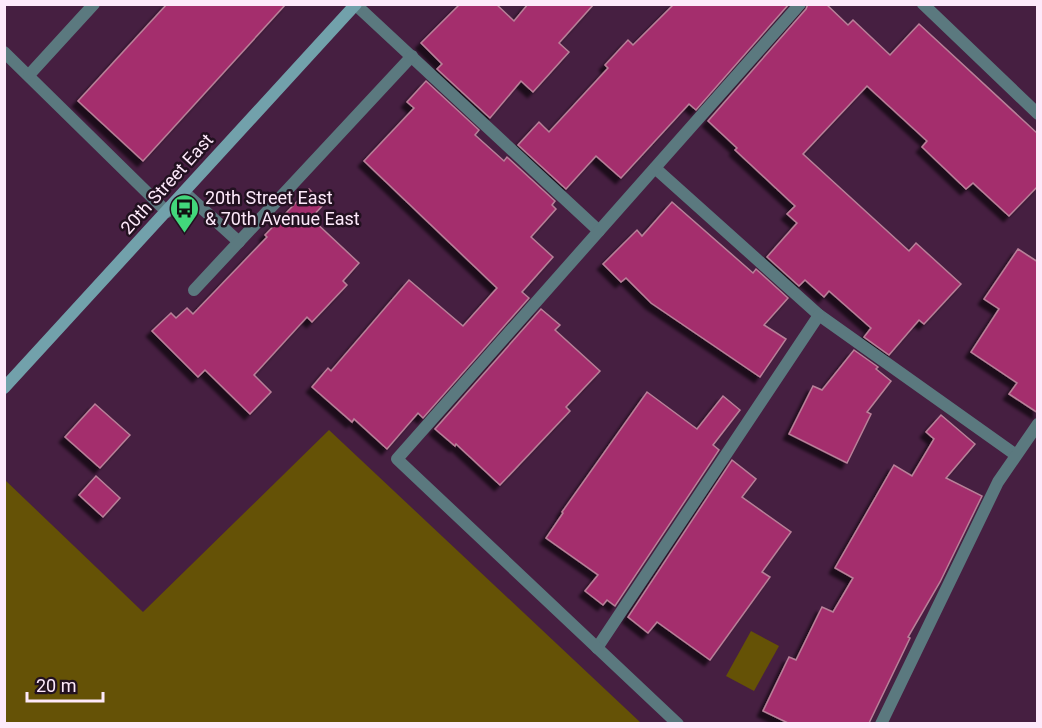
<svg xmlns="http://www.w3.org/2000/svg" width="1042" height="728" font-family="Roboto,sans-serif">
<defs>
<filter id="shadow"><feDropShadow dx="-5.5" dy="5.5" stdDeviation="1.5" flood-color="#0009"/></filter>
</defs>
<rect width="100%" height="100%" fill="#461f41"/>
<g fill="#655206">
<polygon points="329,430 641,723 5,723 5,480 143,612"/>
<polygon points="751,631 779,646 754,691 726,676"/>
</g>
<g fill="#a42e6d" stroke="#b98099" stroke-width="1.5" filter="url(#shadow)">
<polygon points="167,4 286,4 143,161 78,101"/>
<polygon points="460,4 496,4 514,21 528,4 594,4 559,43 569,52 533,92 521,81 490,118 437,69 442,64 421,43"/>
<polygon points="674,4 789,4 696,110 689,104 621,178 596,156 566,189 518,145 539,122 549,132 608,68 605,65 628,40 633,45"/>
<polygon points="808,4 826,4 848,25 853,20 890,55 919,24 1038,134 1038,186 1009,216 973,183 966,189 922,147 927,141 867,86 803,154 909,251 916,243 961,284 924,324 919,320 889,355 864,337 871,328 829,291 824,297 805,280 799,286 767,257 797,223 787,214 795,206 735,150 737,148 708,121 806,9"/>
<polygon points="426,81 479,130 475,135 504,161 507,157 555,201 552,205 556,209 531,237 553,257 522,292 529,298 423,418 418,413 387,449 354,419 352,422 312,387 328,368 331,371 409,280 463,326 497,288 364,161 414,108 407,102"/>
<polygon points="309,189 324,204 311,218 359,263 343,281 347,285 312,322 307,317 254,375 271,392 250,414 205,370 198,377 152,331 171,313 176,318 187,308 193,314 267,237 265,235"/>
<polygon points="672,202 753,273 756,269 788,298 764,325 786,339 760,377 651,303 626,278 621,282 603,264 637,230 642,236"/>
<polygon points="1018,249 1038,262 1038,413 1009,394 1017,383 971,352 999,309 984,299"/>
<polygon points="541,309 560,325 555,330 600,371 566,407 570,411 500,485 456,444 455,446 435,429"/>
<polygon points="854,350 878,367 876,369 891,381 867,412 871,414 847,463 789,434 813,386 822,390"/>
<polygon points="647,392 697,429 723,396 740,410 713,445 719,450 615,606 607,600 603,605 585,591 598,575 546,538 563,513 562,512"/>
<polygon points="95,404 130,435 100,468 65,437"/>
<polygon points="941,415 975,444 946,478 982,496 940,582 908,637 910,638 869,723 788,723 763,711 789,657 796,660 822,607 833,612 853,578 835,568 894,465 912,476 934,439 926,432"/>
<polygon points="732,460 756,479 742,497 791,532 762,572 770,577 710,660 657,622 648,633 628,617"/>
<polygon points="96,476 120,498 103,517 79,495"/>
</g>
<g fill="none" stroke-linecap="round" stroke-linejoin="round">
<g stroke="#5b797f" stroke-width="12">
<polyline points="923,4 1038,114"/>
<polyline points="356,5 599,231"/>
<polyline points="4,52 167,212"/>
<polyline points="29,75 94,4"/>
<polyline points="655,168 819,315 1016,455"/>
<polyline points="184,192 239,242"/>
<polyline points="194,290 412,56"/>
<polyline points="597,648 819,315"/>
<polyline points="678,724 397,459 800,4"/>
<polyline points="881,724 998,482 1038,424"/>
</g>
<polyline stroke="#72a1ab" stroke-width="12" points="4,388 356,4"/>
</g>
<defs>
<symbol id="bus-pin" viewBox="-11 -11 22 30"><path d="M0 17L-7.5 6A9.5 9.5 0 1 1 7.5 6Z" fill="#42d77b" stroke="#221120"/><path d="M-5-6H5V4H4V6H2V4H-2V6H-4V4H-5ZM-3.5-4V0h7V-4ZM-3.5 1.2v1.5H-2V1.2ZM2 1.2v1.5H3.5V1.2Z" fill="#111"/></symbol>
</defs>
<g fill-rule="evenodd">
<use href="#bus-pin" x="168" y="192" width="33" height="45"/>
</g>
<g text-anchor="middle" stroke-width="5" stroke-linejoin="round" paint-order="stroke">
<g font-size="18" fill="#fde9fa" stroke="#221120">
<text transform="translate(167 184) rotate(-48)" y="6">20th Street East</text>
</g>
<g font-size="18" fill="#fde9fa" stroke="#221120" text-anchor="start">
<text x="205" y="204">20th Street East<tspan x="205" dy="21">&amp; 70th Avenue East</tspan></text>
</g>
</g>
<rect width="1042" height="728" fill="none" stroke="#fde9fa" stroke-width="12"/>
<path d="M27 692v9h76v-9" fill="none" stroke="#fde9fa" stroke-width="3"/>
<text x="36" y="692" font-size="18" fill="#fde9fa" stroke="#221120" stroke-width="4.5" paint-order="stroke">20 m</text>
</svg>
